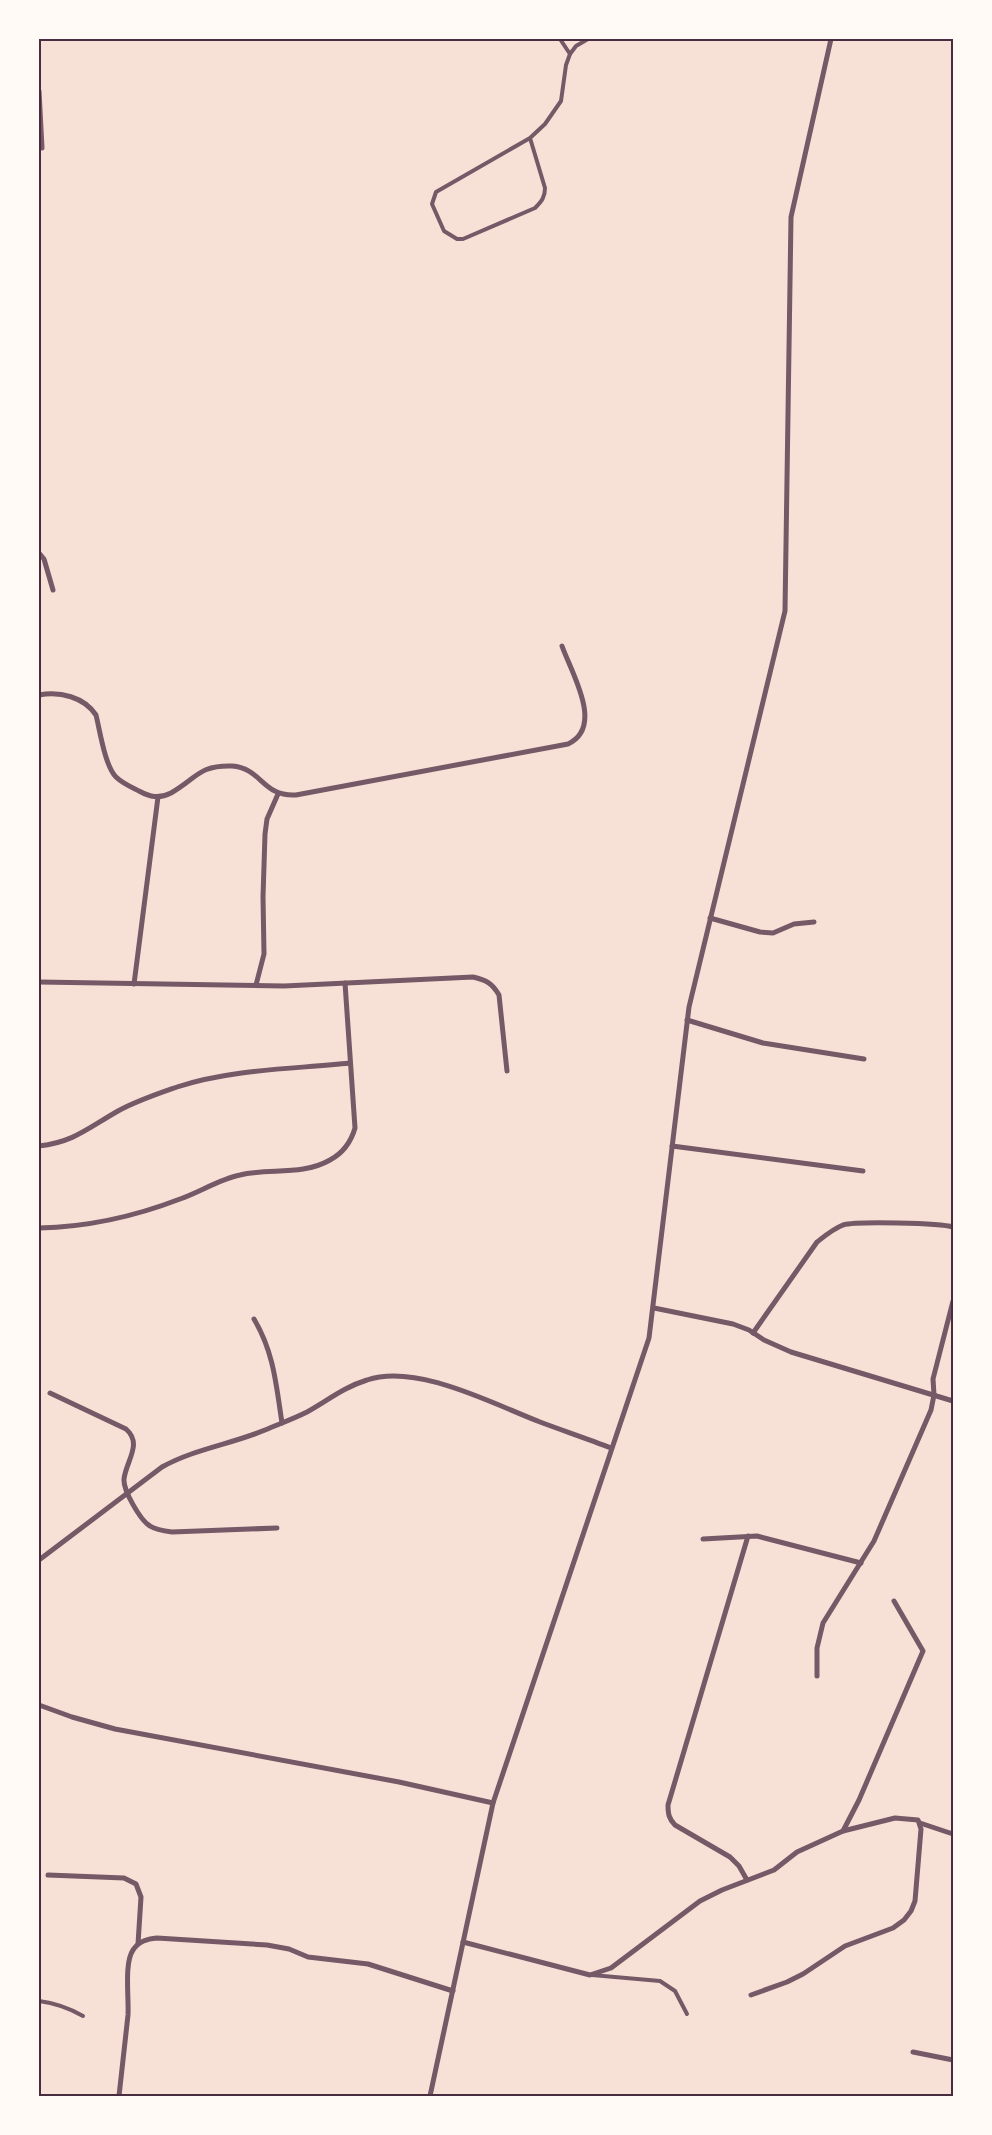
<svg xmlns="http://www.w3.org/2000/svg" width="992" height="2135" font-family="'Noto Sans',sans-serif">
<rect width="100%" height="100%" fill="#f7e1d7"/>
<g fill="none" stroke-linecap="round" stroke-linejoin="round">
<g stroke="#755966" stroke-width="4">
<polyline points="560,39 570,54"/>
<path d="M 530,138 L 545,188 C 545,197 542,201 535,208 L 463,239 L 457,239 L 444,231 L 432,204 L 436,192 L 530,138 L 545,124 L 561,101 L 566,65 L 570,54 L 576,46 L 588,39"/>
<polyline points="592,1975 660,1981 675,1991 687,2014"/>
<path d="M 39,2001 C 55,2003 69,2008 83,2016"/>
</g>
<g stroke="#755966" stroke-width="5">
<polyline points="39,91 42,148"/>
<polyline points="39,553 44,559 53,590"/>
<path d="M 39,695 C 60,691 84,697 96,715 C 100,731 105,766 116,777 C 122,783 131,787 139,791 C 150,797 159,799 171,793 C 197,778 199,765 232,766 C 262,768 262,797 296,795 L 568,744 C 605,727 571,672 562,646"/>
<polyline points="710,918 760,932 773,933 794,924 814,922"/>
<path d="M 39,982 L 284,986 L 473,977 C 486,980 492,983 499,995 L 507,1071"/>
<polyline points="134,984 158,797"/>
<polyline points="256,985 264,954 263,897 265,834 267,819 278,794"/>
<polyline points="687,1020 763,1043 864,1059"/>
<path d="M 39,1146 C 74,1142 88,1128 118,1111 C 136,1101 157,1094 177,1087 C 231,1069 294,1069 350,1063"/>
<polyline points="672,1146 863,1171"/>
<path d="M 39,1228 C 86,1227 136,1216 180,1199 C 200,1192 220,1179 240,1175 C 270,1168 302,1176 330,1160 C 343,1153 351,1142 355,1128 L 345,983"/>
<polyline points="654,1308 733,1324 749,1330 764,1340 791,1352 953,1401"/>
<path d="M 254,1319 C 274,1353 276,1384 282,1423"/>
<path d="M 753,1333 L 817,1242 C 826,1235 833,1229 843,1225 C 856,1221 940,1223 953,1227"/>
<path d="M 50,1393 L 126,1429 C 143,1444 126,1461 124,1479 C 123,1490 140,1520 150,1526 C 156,1530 164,1531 172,1532 L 277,1528"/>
<polyline points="703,1539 757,1536 861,1563"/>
<path d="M 39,1560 L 162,1467 C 194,1449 232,1444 265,1430 C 279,1424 293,1419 307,1412 C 327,1401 344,1387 367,1380 C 417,1363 493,1404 540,1422 C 564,1431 588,1439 611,1448"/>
<polyline points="817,1676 817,1648 823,1623 874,1541 931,1410 934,1395 933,1379 953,1301"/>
<polyline points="39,1705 72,1717 115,1729 399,1782 493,1803"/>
<polyline points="920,1823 953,1834"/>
<polyline points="48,1875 124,1878 136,1884 141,1897 138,1944"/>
<path d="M 747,1880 L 739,1866 L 730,1857 L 675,1825 C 669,1819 668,1814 668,1805 L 748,1536"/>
<polyline points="463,1942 590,1975 611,1968 700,1901 722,1890 774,1870 797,1852 843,1831 859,1800 923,1651 894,1601"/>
<polyline points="751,1995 787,1982 803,1974 845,1946 893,1928 904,1920 911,1911 915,1901 921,1829 918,1820 895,1818 843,1831"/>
<polyline points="913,2052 953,2060"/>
<path d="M 119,2096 C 122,2069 125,2042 128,2015 C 129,1998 124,1963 133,1950 C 139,1941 147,1939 157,1938 L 267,1945 L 289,1949 L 308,1957 L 368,1964 L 453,1991"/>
<polyline points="430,2096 493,1803 649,1338 689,1007 785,611 791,217 831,39"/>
</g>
</g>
<rect width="992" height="2135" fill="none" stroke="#fffaf5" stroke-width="80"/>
<rect x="40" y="40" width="912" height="2055" fill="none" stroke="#4a2c40" stroke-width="2"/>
</svg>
